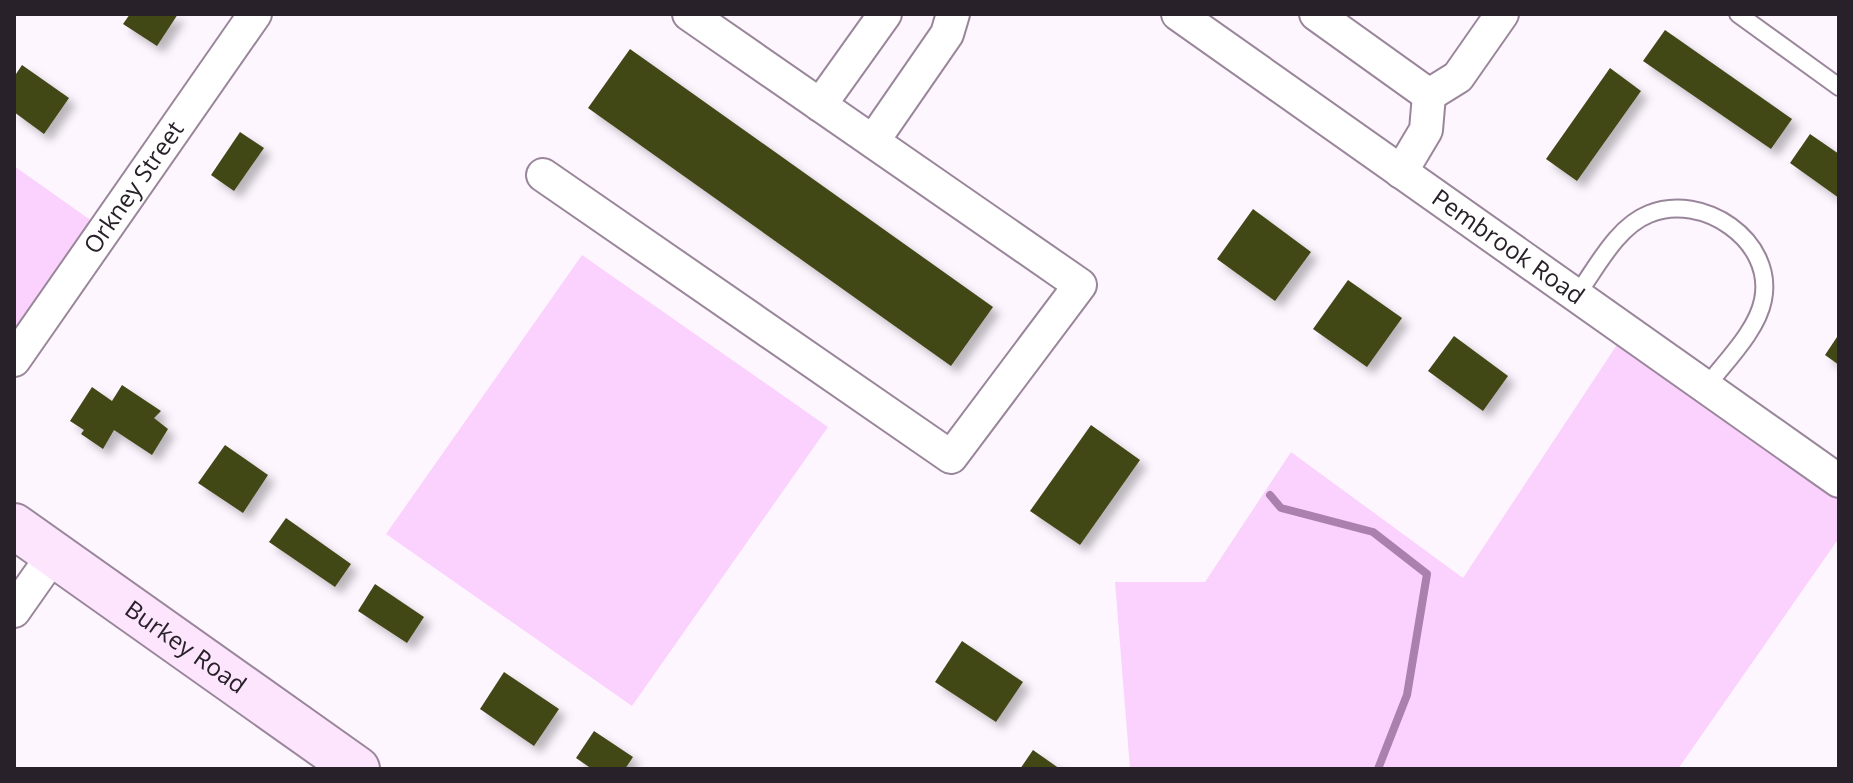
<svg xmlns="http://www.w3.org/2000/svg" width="1853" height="783" font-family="'Open Sans',sans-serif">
<defs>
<filter id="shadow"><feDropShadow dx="7" dy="7" stdDeviation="4" flood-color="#0004"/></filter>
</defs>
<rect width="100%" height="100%" fill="#fef6ff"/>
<g fill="#fbd2fe">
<polygon points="14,166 106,231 14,360"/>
<polygon points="582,255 828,427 632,706 386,534"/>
<polygon points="1626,331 1839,481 1839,538 1678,769 1130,769 1115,582 1205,582 1291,452 1463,578"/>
</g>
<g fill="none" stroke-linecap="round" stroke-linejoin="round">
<polyline stroke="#ab7fae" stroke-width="8" points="1270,495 1281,508 1373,532 1427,574 1407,695 1378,769"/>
</g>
<g fill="#434619" filter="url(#shadow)">
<polygon points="130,14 178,14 157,46 123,24"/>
<polygon points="1665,30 1792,119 1771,149 1643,61"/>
<polygon points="630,49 993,307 951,366 588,108"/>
<polygon points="22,65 69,98 44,134 14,112 14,77"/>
<polygon points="1610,68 1641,91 1577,181 1546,159"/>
<polygon points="240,132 264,148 234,191 211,175"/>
<polygon points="1810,134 1839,154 1839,198 1790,163"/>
<polygon points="1253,209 1311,252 1275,301 1217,259"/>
<polygon points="1348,280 1402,318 1367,367 1313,329"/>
<polygon points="1839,334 1839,365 1825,355"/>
<polygon points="1454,336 1508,376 1483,411 1428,371"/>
<polygon points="122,385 161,411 154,418 168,429 152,455 114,430 103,449 81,434 84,430 70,421 92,387 112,401"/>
<polygon points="1091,425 1140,460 1080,545 1030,511"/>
<polygon points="225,445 268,475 243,513 198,483"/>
<polygon points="286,518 351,564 335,587 269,542"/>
<polygon points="375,584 424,617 407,643 358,611"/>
<polygon points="962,641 1023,682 996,722 935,682"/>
<polygon points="504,672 559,709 534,746 480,709"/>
<polygon points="594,731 633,757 625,769 592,769 576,758"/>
<polygon points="1033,750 1060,769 1020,769"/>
</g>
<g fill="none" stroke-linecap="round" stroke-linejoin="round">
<defs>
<g id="lane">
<polyline points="1738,14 1839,87"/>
<path d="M 1576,296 C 1596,269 1616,227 1649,214 C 1702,192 1775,240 1763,300 C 1757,331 1725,362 1706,387"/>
</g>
<g id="street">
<path id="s1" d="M 1178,14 L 1839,481"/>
<polyline points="1316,14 1429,95 1458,77 1502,14"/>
<polyline points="820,105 885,14"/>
<polyline points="873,141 947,34 953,14"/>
<polyline points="1401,172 1426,130 1429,95"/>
<polyline points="543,175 951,457 1080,285 689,14"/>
<path id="s2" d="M 14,360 L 255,14"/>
<polyline points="14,611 54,554"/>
</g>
<g id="secondary">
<path id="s3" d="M 14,526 L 357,769"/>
</g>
</defs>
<use href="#lane" stroke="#9a869b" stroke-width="20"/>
<use href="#street" stroke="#9a869b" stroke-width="36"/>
<use href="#secondary" stroke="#9a869b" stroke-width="48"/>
<use href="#lane" stroke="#fff" stroke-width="16"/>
<use href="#street" stroke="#fff" stroke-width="32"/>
<use href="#secondary" stroke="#fde5fe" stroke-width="44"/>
</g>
<g text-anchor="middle" stroke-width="8" stroke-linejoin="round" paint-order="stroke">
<g font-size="24" fill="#282129" stroke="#fff">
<text dy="8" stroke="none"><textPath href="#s2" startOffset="210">Orkney Street</textPath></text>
<text dy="8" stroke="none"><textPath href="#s1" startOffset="404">Pembrook Road</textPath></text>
<text dy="8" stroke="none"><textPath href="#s3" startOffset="210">Burkey Road</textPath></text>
</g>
</g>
<rect width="1853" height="783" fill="none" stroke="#282129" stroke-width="32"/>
</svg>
